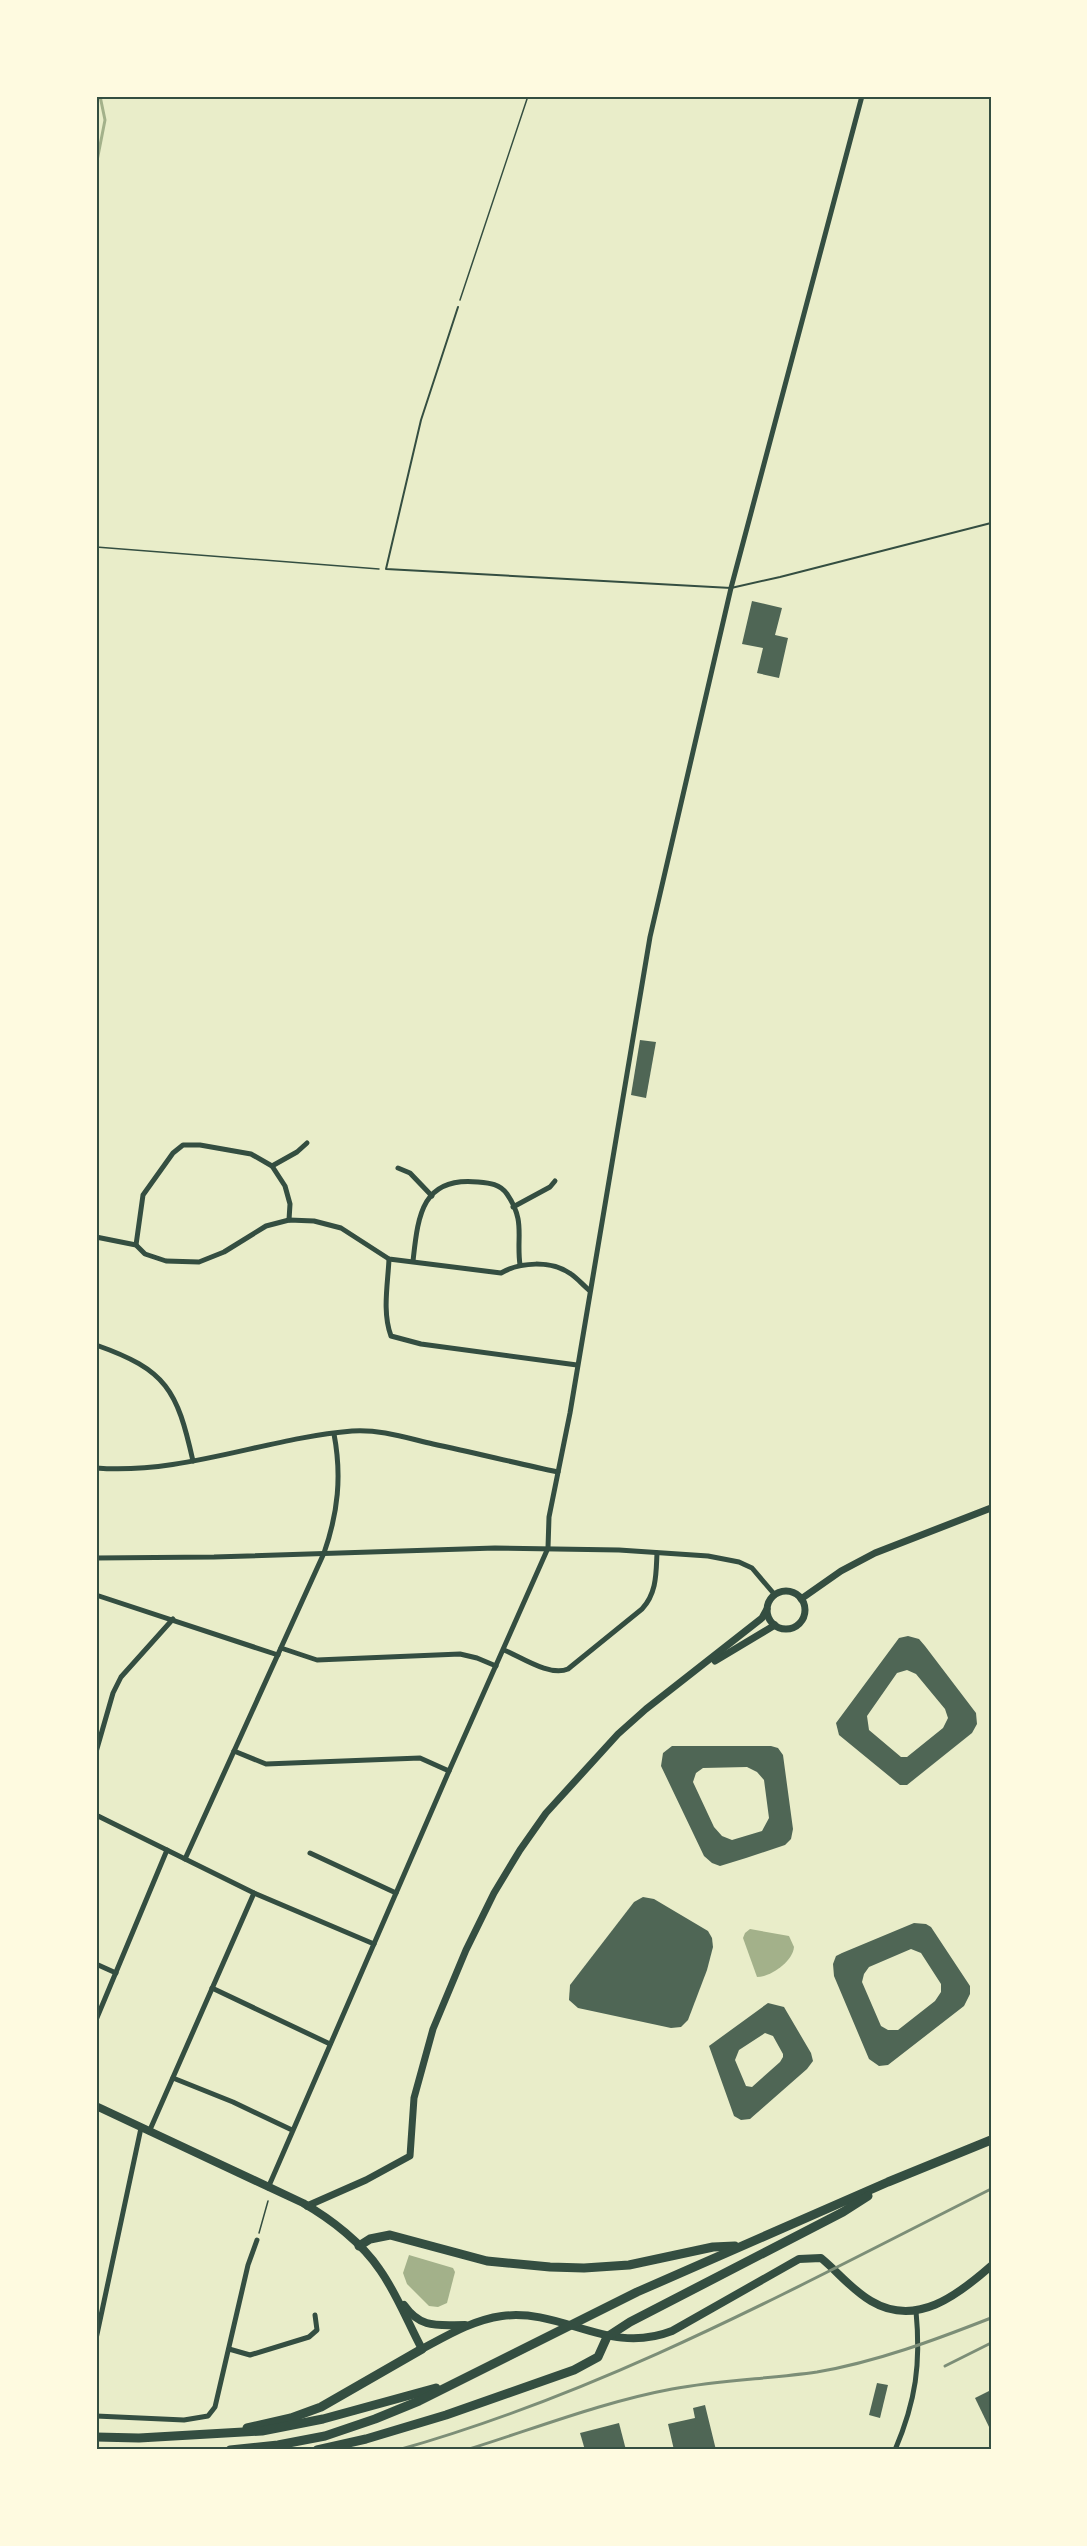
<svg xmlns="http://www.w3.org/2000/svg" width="1087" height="2546" font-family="'Playfair Display',serif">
<rect width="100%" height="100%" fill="#e9edc9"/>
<g fill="#a3b18a">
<path d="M 750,1929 L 789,1936 L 794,1947 C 793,1961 771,1977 757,1977 L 743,1938 L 745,1933 Z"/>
<polygon points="409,2255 453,2268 455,2272 447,2303 438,2307 429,2306 407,2284 403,2273"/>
</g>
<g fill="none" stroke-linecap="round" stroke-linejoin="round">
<polyline stroke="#a3b18a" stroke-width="3" points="96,166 105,120 100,96"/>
</g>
<g fill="#4f6655" fill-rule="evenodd">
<polygon points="752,601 782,608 775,635 788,638 779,678 757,673 763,648 742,644"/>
<polygon points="640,1040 656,1042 646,1098 631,1095"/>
<path d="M 908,1636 L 919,1639 L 925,1646 L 976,1713 L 977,1724 L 972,1733 L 907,1785 L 900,1785 L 839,1735 L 836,1723 L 899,1638 ZM 907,1670 L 916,1674 L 945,1709 L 948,1718 L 943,1728 L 907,1757 L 901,1757 L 869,1730 L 867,1716 L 897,1673 Z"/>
<path d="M 672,1746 L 771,1746 L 778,1748 L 783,1755 L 793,1829 L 791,1839 L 785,1845 L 746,1858 L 720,1866 L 712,1863 L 704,1856 L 661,1766 L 663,1753 ZM 747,1767 L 757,1772 L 764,1780 L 769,1818 L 762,1831 L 732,1840 L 722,1836 L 714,1827 L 693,1782 L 696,1773 L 703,1768 Z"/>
<polygon points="643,1897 654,1899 708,1931 712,1938 713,1947 707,1970 688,2020 681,2027 671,2028 578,2008 569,2000 570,1985 634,1902"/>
<path d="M 914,1923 L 926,1924 L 931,1927 L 970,1986 L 970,1994 L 964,2006 L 888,2065 L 879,2066 L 869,2059 L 834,1976 L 833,1964 L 836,1956 L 842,1953 ZM 911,1949 L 921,1953 L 941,1984 L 941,1992 L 935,2001 L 898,2030 L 888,2030 L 881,2026 L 862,1982 L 864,1974 L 869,1967 Z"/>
<path d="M 768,2003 L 784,2007 L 811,2053 L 813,2061 L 807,2069 L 750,2119 L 741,2120 L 734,2116 L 709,2046 ZM 765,2033 L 773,2036 L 783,2054 L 783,2057 L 780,2062 L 752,2087 L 746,2086 L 735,2060 L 739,2050 Z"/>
<polygon points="877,2383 888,2385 880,2418 869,2415"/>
<polygon points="991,2390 991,2431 975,2398"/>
<polygon points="705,2405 716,2450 674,2450 668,2424 695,2418 693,2408"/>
<polygon points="619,2423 626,2450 585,2450 580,2433"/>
</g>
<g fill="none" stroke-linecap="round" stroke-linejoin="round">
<g stroke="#344e41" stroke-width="1.5">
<polyline points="460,300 528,96"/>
<polyline points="96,547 379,569"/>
<polyline points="259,2233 268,2201"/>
</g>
<polyline stroke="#344e41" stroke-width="2" points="458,307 421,420 386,569 731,588 780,577 991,523"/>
<g stroke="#344e41" stroke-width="5">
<polyline points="272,1166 297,1152 307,1143"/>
<polyline points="398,1168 410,1173 432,1196"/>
<polyline points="513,1207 550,1187 555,1181"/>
<path d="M 96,1237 L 136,1245 L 145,1254 L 166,1261 L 199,1262 L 224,1252 L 266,1226 L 289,1220 L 314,1221 L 341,1228 L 389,1259 L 501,1273 C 520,1262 551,1260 571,1274 C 577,1278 583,1285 589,1290"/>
<polyline points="136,1245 143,1195 173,1153 183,1145 200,1145 251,1154 272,1166 285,1186 290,1204 289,1220"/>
<path d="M 389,1259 C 388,1283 382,1312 391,1336 L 421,1344 L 577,1365"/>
<path d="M 413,1261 C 418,1217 421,1176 478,1182 C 490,1183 500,1184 507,1194 C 526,1222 516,1236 520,1265"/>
<path d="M 96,1345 C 167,1370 177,1390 193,1461"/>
<path d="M 96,1468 C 183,1475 266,1438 352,1431 C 380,1429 407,1438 433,1444 C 475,1453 516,1463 558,1472"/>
<polyline points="96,1558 214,1557 495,1548 619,1550 708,1556 739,1562 752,1568 775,1595"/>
<polyline points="96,1595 278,1655"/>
<polyline points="281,1648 317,1660 460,1654 477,1658 496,1666"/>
<path d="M 504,1650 C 521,1657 550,1677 568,1669 L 642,1609 C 657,1593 656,1573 657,1553"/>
<polyline points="234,1751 266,1764 420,1758 449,1771"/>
<polyline points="96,1752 113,1693 121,1677 173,1619"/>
<polyline points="96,1815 254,1893 374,1944"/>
<polyline points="310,1853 396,1893"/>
<path d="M 185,1859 L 324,1553 C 338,1513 342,1476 334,1434"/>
<polyline points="96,1964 116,1973"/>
<polyline points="212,1988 330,2044"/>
<polyline points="96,2020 167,1850"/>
<polyline points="173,2078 233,2102 292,2130"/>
<polyline points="149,2132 254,1893"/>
<polyline points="268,2188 449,1771 548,1548 549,1517 570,1413 650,937 731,588 862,96"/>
<polyline points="96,2339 141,2128"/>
<polyline points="229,2349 250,2355 309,2337 317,2330 315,2315"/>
<polyline points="96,2416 184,2420 208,2416 215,2407 248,2265 257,2240"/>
<path d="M 895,2450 C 916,2401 921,2363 916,2311"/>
</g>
<g stroke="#344e41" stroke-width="7">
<circle cx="786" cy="1610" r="19"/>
<polyline points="801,1599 841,1571 875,1553 991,1508"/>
<polyline points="715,1661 775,1625"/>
<polyline points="307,2206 366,2180 410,2156 414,2098 433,2029 466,1950 494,1893 520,1850 546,1813 618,1734 646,1709 762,1618 767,1609"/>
</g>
<g stroke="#344e41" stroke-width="8">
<path d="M 96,2106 L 303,2203 C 331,2219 362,2243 380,2270 C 397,2294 408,2323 422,2349 C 448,2335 473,2320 502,2316 C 563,2308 608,2356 672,2331 L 799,2259 L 821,2258 C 838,2272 852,2290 871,2301 C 916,2328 958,2295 991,2266"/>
<path d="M 404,2305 C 421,2329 437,2325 465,2325"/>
</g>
<g stroke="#344e41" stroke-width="9">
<polyline points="359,2246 370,2239 390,2235 487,2261 550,2267 584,2268 629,2265 713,2247 735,2246"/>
<polyline points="247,2428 291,2418 321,2407 422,2349"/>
<polyline points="96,2437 139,2438 262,2431 323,2419 436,2388"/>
<polyline points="230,2450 278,2445 325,2436 375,2419 419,2401 637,2292 888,2182 991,2140"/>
<polyline points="317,2450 366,2439 446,2415 574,2370 598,2357 607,2337 630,2322 843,2212 868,2196"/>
</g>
<g stroke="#7c8e77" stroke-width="3">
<polyline points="945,2366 991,2343"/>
<path d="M 398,2450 C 608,2391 798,2286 991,2189"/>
<path d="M 466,2450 C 534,2429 602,2402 672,2389 C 720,2380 768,2379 817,2372 C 876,2362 935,2340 991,2318"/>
</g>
</g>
<rect width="1087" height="2546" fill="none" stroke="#fefae0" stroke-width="195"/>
<rect x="98" y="98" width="892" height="2350" fill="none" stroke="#344e41" stroke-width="2"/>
</svg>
